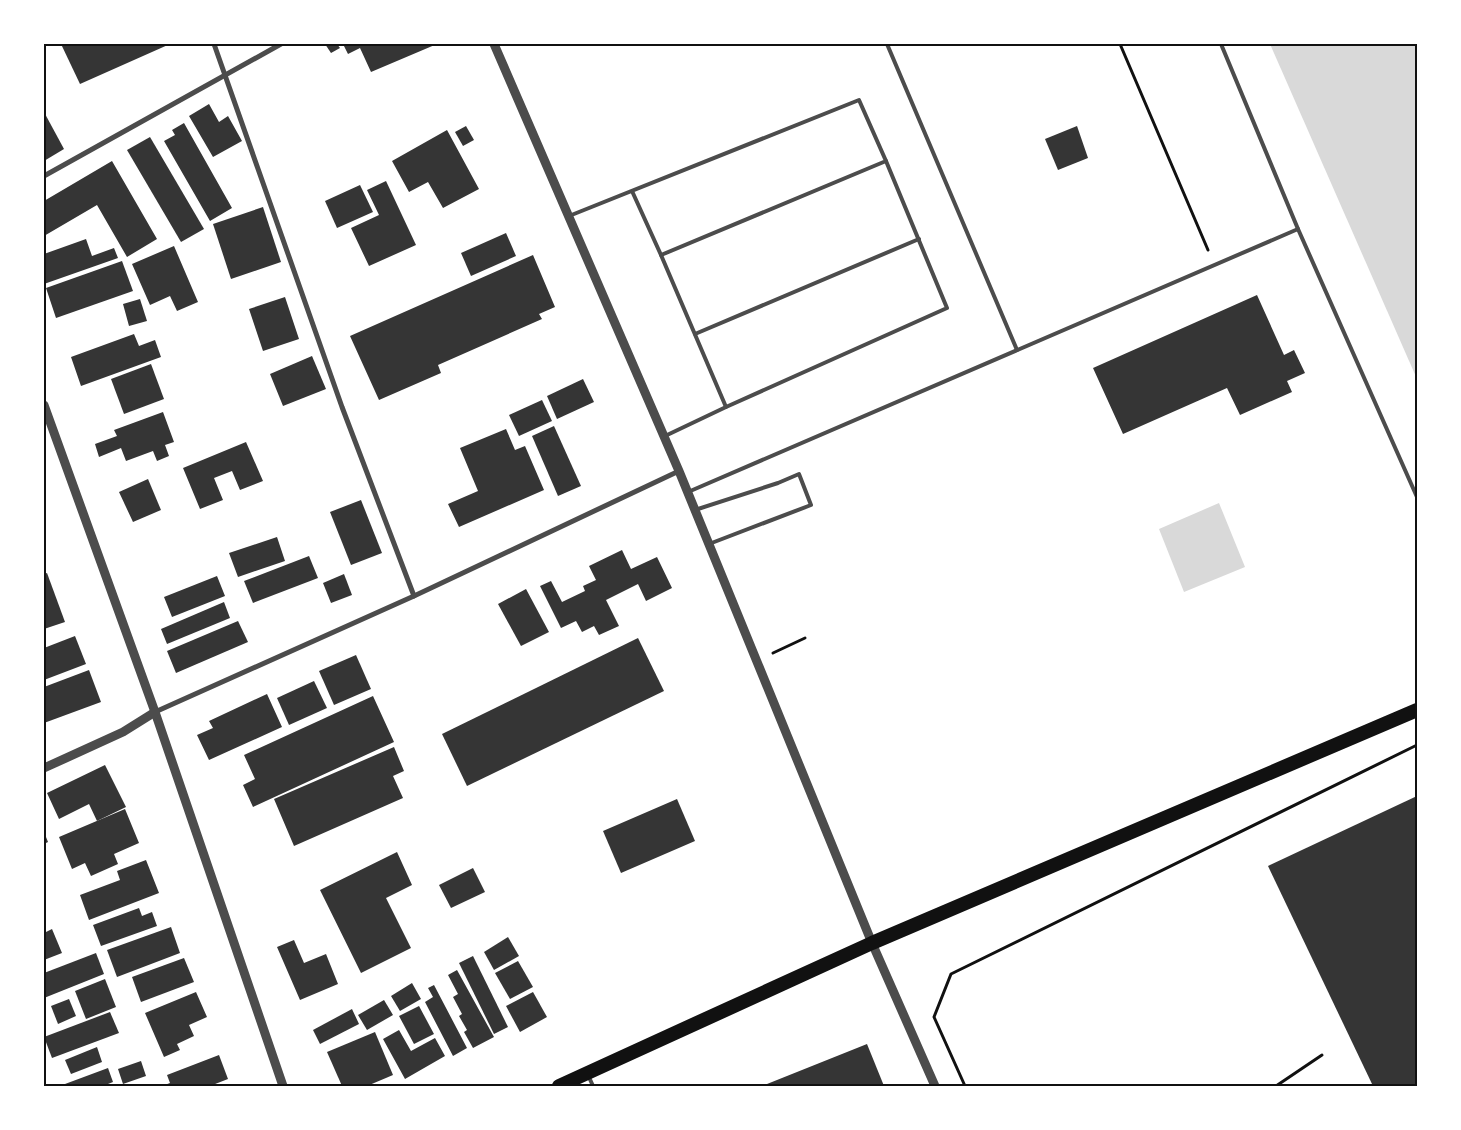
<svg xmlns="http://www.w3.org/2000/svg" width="1461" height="1130" font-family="'Source Serif 4',serif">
<rect width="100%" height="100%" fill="#fff"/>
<g fill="#d9d9d9">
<polygon points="1270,44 1417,44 1417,379"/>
<polygon points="1219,503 1245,567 1184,592 1159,529"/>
</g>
<g fill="#353535">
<polygon points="61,44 170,44 80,84"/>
<polygon points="325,44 337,44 340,48 331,53"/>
<polygon points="343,44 437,44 371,72 360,48 348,54"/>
<polygon points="209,104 219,122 228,116 242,141 213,157 189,116"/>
<polygon points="44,112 64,149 44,161"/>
<polygon points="184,123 232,208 210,221 164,141 175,135 172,130"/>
<polygon points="466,126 474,140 463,146 455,132"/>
<polygon points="1077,126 1088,158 1058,170 1045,139"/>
<polygon points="447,130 479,189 443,208 428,182 409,192 392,161"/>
<polygon points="150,137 204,229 181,242 127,150"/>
<polygon points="112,161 157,239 127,257 97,205 44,236 44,201"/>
<polygon points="386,181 416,245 369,266 351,228 379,215 367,190"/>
<polygon points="360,185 373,212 337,228 325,201"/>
<polygon points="263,207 281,262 231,279 213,224"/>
<polygon points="506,233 516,256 471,276 461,253"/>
<polygon points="86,239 92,256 114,248 118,258 44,284 44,254"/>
<polygon points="174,246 198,302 177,311 170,296 150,305 132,264"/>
<polygon points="533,255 555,307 539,314 542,319 438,365 441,373 379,400 350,336"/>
<polygon points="122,261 133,291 56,318 46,288"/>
<polygon points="1257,295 1284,355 1294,350 1305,373 1287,381 1292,392 1240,415 1227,388 1123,434 1093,368"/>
<polygon points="285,297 299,339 263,351 249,309"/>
<polygon points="140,299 147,321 129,326 123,304"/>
<polygon points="134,334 139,346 155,340 161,357 81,386 71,357"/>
<polygon points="312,356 326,389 283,406 270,374"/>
<polygon points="151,364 164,399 124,414 111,379"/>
<polygon points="583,379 594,402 557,419 547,396"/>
<polygon points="542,400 552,421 519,436 509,415"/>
<polygon points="163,412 174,442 165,445 169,456 157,461 153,451 126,461 121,448 99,457 95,444 117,436 114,430"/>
<polygon points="554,426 581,486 558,496 532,436"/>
<polygon points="506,429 515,450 525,446 544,490 459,527 448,504 478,491 460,448"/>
<polygon points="246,442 263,481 240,490 232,471 214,478 223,500 200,509 183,468"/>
<polygon points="148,479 161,510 133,522 119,492"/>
<polygon points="361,500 382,553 351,565 330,512"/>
<polygon points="277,537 285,561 238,577 229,553"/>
<polygon points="622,550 631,569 657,557 672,588 646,601 638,584 606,600 619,626 599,635 594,626 582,632 576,621 561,628 540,586 551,581 562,602 585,591 583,586 596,580 589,566"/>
<polygon points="309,556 318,578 253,603 244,581"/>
<polygon points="47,573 65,622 44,629 44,574"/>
<polygon points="344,574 352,595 331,603 323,583"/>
<polygon points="217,576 225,596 172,617 164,597"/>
<polygon points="526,589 549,632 521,646 498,604"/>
<polygon points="224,602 230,618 167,644 161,629"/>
<polygon points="238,621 248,642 176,673 167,651"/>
<polygon points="75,636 86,664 44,680 44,648"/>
<polygon points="638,638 664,691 467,786 442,734"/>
<polygon points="356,655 371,689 334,705 319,671"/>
<polygon points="89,670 101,702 44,723 44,687"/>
<polygon points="314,681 327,708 289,725 277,698"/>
<polygon points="267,694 282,727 209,760 197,735 213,728 209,721"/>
<polygon points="373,696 394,742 253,807 243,785 255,779 244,755"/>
<polygon points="394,747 404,771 393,776 403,798 294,846 274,799"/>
<polygon points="105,765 126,807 97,821 89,804 59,819 47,793"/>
<polygon points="1417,796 1417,1086 1373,1086 1268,866"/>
<polygon points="677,799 695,841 621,873 603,831"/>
<polygon points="125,809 139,843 114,854 118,864 91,876 85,863 72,869 59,837"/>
<polygon points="44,832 48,842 44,844"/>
<polygon points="397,852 412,885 386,898 411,948 361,973 320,890"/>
<polygon points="146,860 159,893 89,920 80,895 120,880 117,871"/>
<polygon points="473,868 485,892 451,908 439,885"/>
<polygon points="139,908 142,916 152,912 157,926 101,946 93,925"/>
<polygon points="171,927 180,953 117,977 107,950"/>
<polygon points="52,929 62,953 44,960 44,933"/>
<polygon points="508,937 519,956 494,970 484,952"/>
<polygon points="294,940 304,963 326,954 338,984 300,1000 277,947"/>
<polygon points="96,953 104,974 44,998 44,973"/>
<polygon points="473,956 508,1027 494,1034 459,963"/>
<polygon points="184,958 194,982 141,1002 132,977"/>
<polygon points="518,961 533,987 510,999 495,973"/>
<polygon points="457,970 494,1037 473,1048 464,1032 467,1030 459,1016 462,1014 453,997 458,994 448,975"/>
<polygon points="105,979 116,1007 86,1019 75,991"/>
<polygon points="412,983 421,999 400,1011 391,996"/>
<polygon points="434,985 467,1048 453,1056 425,1002 433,997 428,988"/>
<polygon points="196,992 207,1017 189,1025 194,1036 177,1044 180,1050 164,1057 145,1013"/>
<polygon points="533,992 547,1017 520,1032 506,1006"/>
<polygon points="69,999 76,1016 58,1024 51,1006"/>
<polygon points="384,1000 393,1015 367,1030 358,1015"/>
<polygon points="419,1006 434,1034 414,1044 399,1016"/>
<polygon points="352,1009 359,1024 320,1044 313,1030"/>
<polygon points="110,1012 119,1033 52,1058 44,1037"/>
<polygon points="399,1030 411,1051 435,1038 445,1056 405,1079 383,1039"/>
<polygon points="375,1032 393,1075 367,1086 342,1086 327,1052"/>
<polygon points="867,1044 884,1086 762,1086"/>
<polygon points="97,1047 102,1062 71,1074 65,1060"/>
<polygon points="219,1055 228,1079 210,1086 162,1086 170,1083 167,1075"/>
<polygon points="141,1061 146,1076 123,1084 118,1069"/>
<polygon points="108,1068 113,1082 103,1086 66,1086 65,1084"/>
</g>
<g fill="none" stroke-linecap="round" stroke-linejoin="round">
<g stroke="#111" stroke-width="3">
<polyline points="1120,44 1208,250"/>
<polyline points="773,653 805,638"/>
<polyline points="965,1086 934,1017 951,974 1417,745"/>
<polyline points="1276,1086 1322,1055"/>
</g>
<g stroke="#4c4c4c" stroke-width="4">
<polyline points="887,44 1017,350"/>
<polyline points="1221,44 1298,229"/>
<polyline points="569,216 859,100 886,161 661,255 632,191"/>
<polyline points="661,255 726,407 947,308 886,161"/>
<polyline points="695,334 919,239"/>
<polyline points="665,436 726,407"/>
<polyline points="688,492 1298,229 1417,497"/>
<polyline points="695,510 778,483 799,474 811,505 709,544"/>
<polyline points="588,1075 593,1086"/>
</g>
<g stroke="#4c4c4c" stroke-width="5">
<polyline points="214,44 342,407 414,596"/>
<polyline points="44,176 281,44"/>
<polyline points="155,712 414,596 679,471"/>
</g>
<g stroke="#4c4c4c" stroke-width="9">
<polyline points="494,44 679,471 872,943 935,1086"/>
<polyline points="44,405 155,712 283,1086"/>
<polyline points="44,768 123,732 155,712"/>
</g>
<polyline stroke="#111" stroke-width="14" points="559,1086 872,943 1417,710"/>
</g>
<rect width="1461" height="1130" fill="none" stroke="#ffffff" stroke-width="90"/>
<rect x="45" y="45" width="1371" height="1040" fill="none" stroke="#111" stroke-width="2"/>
</svg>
